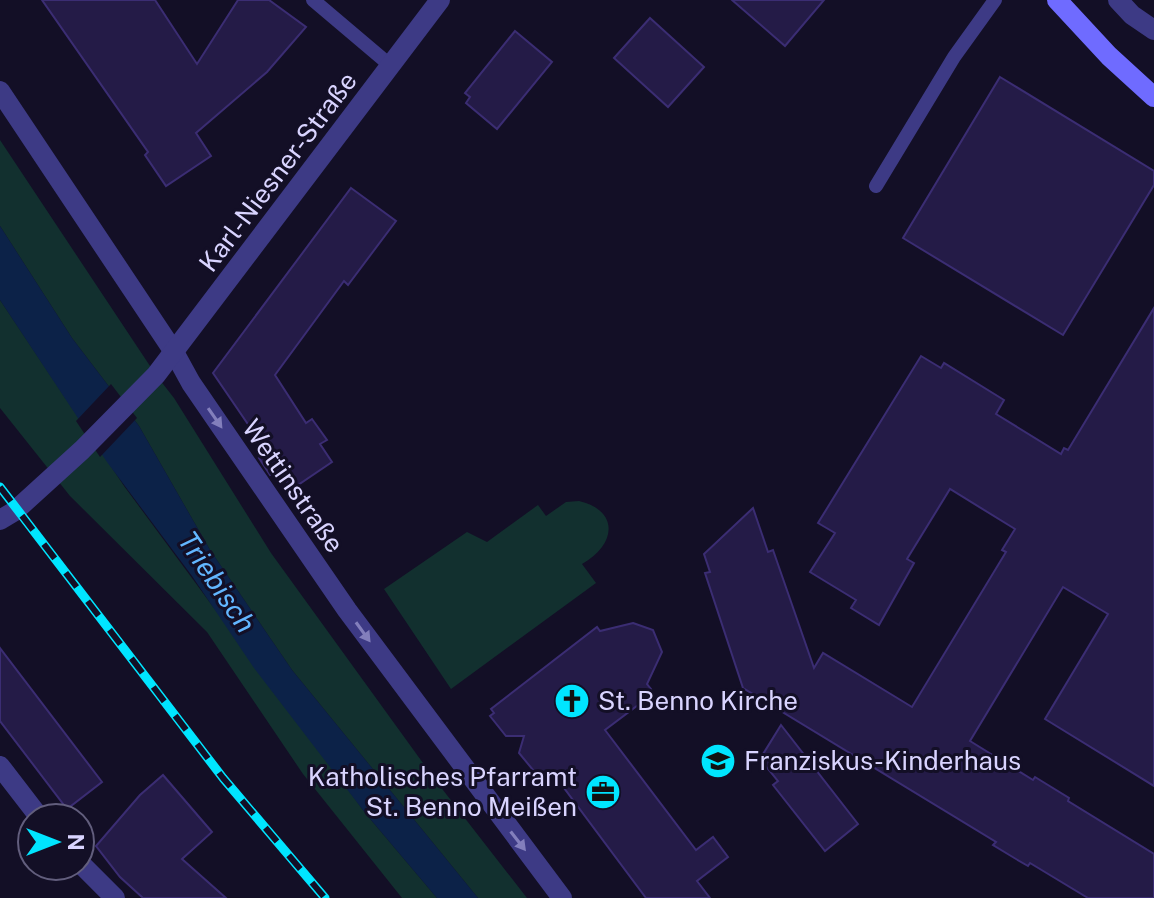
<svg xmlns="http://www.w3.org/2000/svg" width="1154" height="898" font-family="'Public Sans',sans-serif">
<rect width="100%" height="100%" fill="#130f26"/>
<g fill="#12302f">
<polygon points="0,140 156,375 174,398 271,553 436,781 527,898 478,898 292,670 210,550 139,426 72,338 0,226"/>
<polygon points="0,300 124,486 366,814 437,898 402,898 303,774 207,632 70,496 0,408"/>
<path d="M 579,501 C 621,511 615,546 582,564 L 596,583 L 451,689 L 384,589 L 467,532 L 487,542 L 538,505 L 546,516 L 566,502 Z"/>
</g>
<polygon fill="#0c2248" points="0,226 72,338 139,426 210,550 292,670 478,898 437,898 366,814 254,668 192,576 107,462 0,300"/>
<polygon fill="#130f26" points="111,384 137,418 100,457 76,421"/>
<g fill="#241b47" stroke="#3b2d73" stroke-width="2">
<polygon points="42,0 155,0 197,64 238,0 269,0 306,27 267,72 196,133 211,156 166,186 145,155 148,152"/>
<polygon points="732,0 824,0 785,46"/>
<polygon points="650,18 704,67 668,107 614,58"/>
<polygon points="515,31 552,62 497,129 466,103 470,97 465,93"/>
<polygon points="1000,77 1154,171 1154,185 1063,335 903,238"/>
<polygon points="351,188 396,221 348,285 344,281 275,375 306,423 312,419 327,440 320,444 332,462 292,489 279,470 270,475 259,458 267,452 213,373"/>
<polygon points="1154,308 1154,786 1045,719 1108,614 1063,587 970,741 1033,780 1035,777 1069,798 1068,801 1154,854 1154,898 1088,898 1030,863 1028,866 1016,859 993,845 996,842 743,688 705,573 710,572 704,554 753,508 768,552 773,550 814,668 823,653 912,707 1006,552 1002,550 1015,529 950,489 907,559 914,563 879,625 851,608 856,600 810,572 835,533 818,523 921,356 941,368 944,363 1004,400 996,414 1061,454 1064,448 1068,450"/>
<polygon points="633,623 653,630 662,652 647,684 651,689 647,692 650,696 605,730 696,850 713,837 728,857 697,881 710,898 646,898 552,772 545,777 541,773 538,776 519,753 524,736 506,736 490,716 494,713 491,709 597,627 600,631"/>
<polygon points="0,648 102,782 67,809 0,721"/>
<polygon points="781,725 858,824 825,851 773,785 778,781 760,759"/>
<polygon points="163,775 212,832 182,859 226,898 143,898 120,877 96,846 140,795"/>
</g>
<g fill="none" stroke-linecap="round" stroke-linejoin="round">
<g stroke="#3d3a85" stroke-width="14">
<polyline points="313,0 391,66"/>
<polyline points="876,186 954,57 995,0"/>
</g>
<g stroke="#3d3a85" stroke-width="20">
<polyline points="1118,0 1132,15 1154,30"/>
<polyline points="0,91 174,352 191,383 347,610 562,898"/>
<polyline points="0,520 15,511 82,450 156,375 440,0"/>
<polyline points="0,766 40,818"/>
<polyline points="80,863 115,898"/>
</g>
<polyline stroke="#6f6bff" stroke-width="20" points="1057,0 1109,56 1154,97"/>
<defs>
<polyline id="rail" points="0,487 223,778 325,898"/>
</defs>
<use href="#rail" stroke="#00e5ff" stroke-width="9"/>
<use href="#rail" stroke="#130f26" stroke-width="6" stroke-dasharray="18" stroke-linecap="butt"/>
</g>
<defs><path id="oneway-solid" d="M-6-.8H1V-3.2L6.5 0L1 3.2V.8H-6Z" transform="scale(2)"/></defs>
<g fill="#837fbc">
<use href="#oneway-solid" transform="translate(215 418) rotate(55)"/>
<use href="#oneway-solid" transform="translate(363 632) rotate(54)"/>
<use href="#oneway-solid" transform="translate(518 841) rotate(52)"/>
</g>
<defs>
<symbol id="church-disc" viewBox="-11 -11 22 22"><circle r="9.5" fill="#00e5ff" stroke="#130f26"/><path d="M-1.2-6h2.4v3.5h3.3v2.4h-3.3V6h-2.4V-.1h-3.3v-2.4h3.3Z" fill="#111"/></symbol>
<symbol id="school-disc" viewBox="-11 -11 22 22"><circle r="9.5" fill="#00e5ff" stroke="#130f26"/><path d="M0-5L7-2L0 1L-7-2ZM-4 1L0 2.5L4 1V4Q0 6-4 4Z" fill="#111"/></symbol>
<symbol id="office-disc" viewBox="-11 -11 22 22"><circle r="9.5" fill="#00e5ff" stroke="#130f26"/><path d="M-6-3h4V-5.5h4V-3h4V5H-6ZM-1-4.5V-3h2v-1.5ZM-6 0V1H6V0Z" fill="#111"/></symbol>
</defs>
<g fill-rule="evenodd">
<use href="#church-disc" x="552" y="681" width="40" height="40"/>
<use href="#school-disc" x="698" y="741" width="40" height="40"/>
<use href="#office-disc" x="583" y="772" width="40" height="40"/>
</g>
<g text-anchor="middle" stroke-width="6" stroke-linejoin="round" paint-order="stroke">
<g font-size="26" fill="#d9d4ff" stroke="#130f26">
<text transform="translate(278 172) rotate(-53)" y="9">Karl-Niesner-Straße</text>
<text transform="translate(293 486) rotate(55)" y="9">Wettinstraße</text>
</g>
<g font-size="26" fill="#d9d4ff" stroke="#130f26" text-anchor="start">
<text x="598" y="710">St. Benno Kirche</text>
<text x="744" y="770">Franziskus-Kinderhaus</text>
<text x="577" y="786" text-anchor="end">Katholisches Pfarramt<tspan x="577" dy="30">St. Benno Meißen</tspan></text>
</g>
<g font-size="28" font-style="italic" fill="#62b6ff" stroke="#130f26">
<text transform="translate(217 582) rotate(56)" y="10">Triebisch</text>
</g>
</g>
<g transform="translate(56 842) rotate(90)"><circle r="38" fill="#130f26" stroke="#625e7d" stroke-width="2"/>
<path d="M0-6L14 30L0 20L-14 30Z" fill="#00e5ff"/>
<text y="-12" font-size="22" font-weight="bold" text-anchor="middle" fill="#d9d4ff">N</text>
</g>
</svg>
